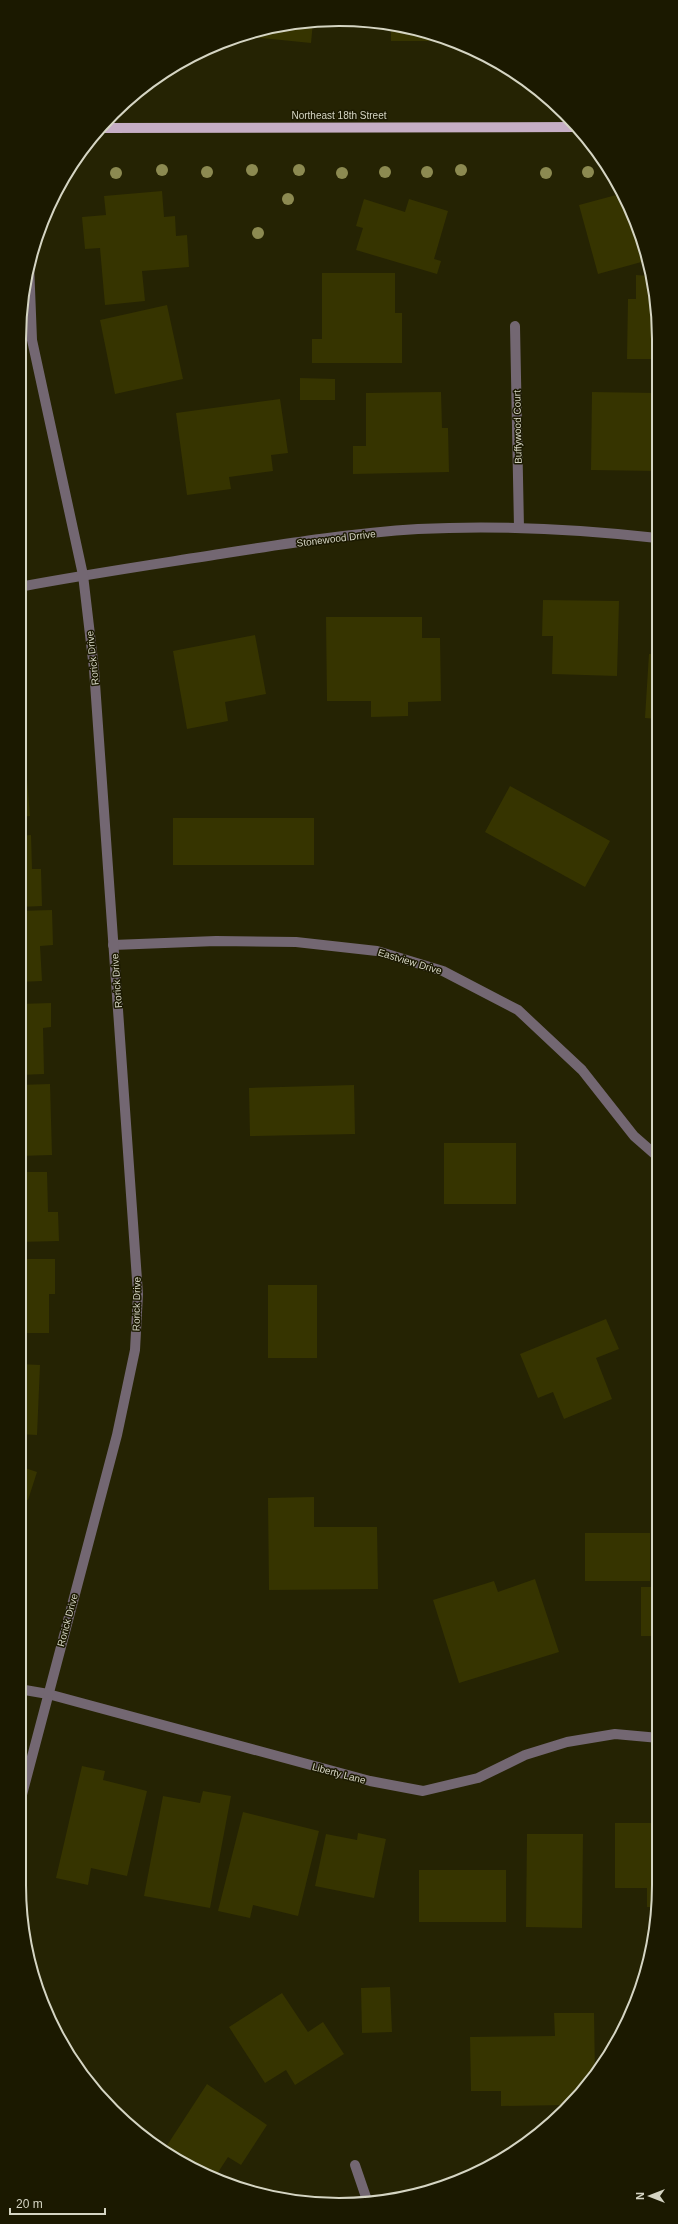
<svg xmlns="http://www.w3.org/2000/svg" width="678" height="2224" font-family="Helvetica,sans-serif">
<rect width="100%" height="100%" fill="#252303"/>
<g fill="#363400">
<polygon points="313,22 311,43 242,36 277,25"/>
<polygon points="391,24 402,25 429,36 429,41 391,41"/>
<polygon points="162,191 164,217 175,216 176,236 187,235 189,267 142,271 145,301 105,305 100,248 85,249 82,217 106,215 104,196"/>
<polygon points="620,194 623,203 627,202 645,261 598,274 579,205"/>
<polygon points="364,199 405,212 409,199 448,211 434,259 441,261 437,274 356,250 363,228 356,226"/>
<polygon points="322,273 395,273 395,313 402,313 402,363 312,363 312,339 322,339"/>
<polygon points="636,275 650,276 656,297 656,359 627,359 628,299 636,299"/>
<polygon points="167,305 183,379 115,394 100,320"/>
<polygon points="300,378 335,379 335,400 300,400"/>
<polygon points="441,392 442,428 448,428 449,472 353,474 353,446 366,446 366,393"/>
<polygon points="592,392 656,393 657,471 591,470"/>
<polygon points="280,399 288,453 271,455 273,471 229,477 231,489 187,495 176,413"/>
<polygon points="543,600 619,601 617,676 552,674 553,636 542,636"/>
<polygon points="326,617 422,617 422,638 440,638 441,701 408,702 408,716 371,717 371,701 327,701"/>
<polygon points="255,635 266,694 225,702 228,721 187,729 173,651"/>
<polygon points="649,654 657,654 657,719 645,718"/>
<polygon points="19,754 25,754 30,816 19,817"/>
<polygon points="510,786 610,841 585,887 485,832"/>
<rect x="173" y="818" width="141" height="47"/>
<polygon points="31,835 32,869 41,869 42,906 19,907 19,836"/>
<polygon points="52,910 53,945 40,946 42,981 19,982 19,911"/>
<polygon points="51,1003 51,1027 43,1028 44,1074 19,1075 19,1004"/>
<polygon points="50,1084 52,1155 19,1156 19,1085"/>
<polygon points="354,1085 355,1134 250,1136 249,1088"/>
<rect x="444" y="1143" width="72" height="61"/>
<polygon points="19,1172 47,1172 48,1212 58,1212 59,1241 19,1242"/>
<polygon points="19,1259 55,1259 55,1294 49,1294 49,1333 19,1333"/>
<rect x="268" y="1285" width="49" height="73"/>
<polygon points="606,1319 619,1349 596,1358 612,1399 564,1419 553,1392 538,1398 520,1354"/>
<polygon points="19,1364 40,1365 37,1435 19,1434"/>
<polygon points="19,1466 37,1472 28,1500 19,1497"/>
<polygon points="314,1497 314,1527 377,1527 378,1589 269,1590 268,1498"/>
<rect x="585" y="1533" width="65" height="48"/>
<polygon points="535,1579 559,1652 459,1683 433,1600 494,1581 498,1592"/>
<polygon points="641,1587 658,1587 659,1636 641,1636"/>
<polygon points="82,1766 105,1771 103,1780 147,1791 127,1876 91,1868 88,1885 56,1878"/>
<polygon points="203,1791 231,1796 210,1908 144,1896 163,1796 200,1803"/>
<polygon points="243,1812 319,1831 298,1916 253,1905 250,1918 218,1911"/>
<polygon points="615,1823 659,1823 659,1885 657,1907 647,1907 647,1888 615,1888"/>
<polygon points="358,1833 386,1839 374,1898 315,1886 326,1834 357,1840"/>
<polygon points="527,1834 583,1834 582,1928 526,1927"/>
<rect x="419" y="1870" width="87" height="52"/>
<polygon points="390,1987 392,2032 362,2033 361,1988"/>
<polygon points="282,1993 308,2032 323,2022 344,2054 295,2085 286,2070 265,2083 229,2027"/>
<polygon points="554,2013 594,2013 595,2074 566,2105 501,2106 501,2091 471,2091 470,2037 555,2036"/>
<polygon points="207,2084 267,2125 241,2165 228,2157 215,2177 209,2175 166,2147"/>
</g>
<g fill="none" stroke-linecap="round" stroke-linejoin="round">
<g stroke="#736772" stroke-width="10">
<polyline points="515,326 519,528"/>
<path d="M 19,587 C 88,574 157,564 226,553 C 290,543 354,533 418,529 C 497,525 578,529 657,538"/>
<polyline points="113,945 216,941 296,942 377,951 443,971 518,1010 582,1070 634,1136 658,1157"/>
<polyline points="19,1689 48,1694 370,1781 423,1791 478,1778 525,1755 567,1742 615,1734 659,1738"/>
<polyline points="19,1806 117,1435 135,1350 138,1294 94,669 83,575 32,340 29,263"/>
<polyline points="355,2165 368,2203"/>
</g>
<polyline stroke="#c6aec5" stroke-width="10" points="100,128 578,127"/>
</g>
<g fill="#8c8a51">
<circle cx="162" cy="170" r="6"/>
<circle cx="252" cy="170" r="6"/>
<circle cx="299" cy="170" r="6"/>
<circle cx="461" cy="170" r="6"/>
<circle cx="207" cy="172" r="6"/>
<circle cx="385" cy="172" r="6"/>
<circle cx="427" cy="172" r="6"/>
<circle cx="588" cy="172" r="6"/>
<circle cx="116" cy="173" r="6"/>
<circle cx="342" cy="173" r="6"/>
<circle cx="546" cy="173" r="6"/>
<circle cx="288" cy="199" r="6"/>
<circle cx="258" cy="233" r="6"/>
</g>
<g text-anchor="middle" stroke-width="3" stroke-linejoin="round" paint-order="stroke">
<g font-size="10" fill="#d5d5c3" stroke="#1b1900">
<text x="339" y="119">Northeast 18th Street</text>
<text transform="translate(517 427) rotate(-91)" y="4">Buffywood Court</text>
<text transform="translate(336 538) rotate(-7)" y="4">Stonewood Drrive</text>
<text transform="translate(92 658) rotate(-96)" y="4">Rorick Drive</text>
<text transform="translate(410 961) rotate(17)" y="4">Eastview Drive</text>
<text transform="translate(116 981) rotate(-94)" y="4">Rorick Drive</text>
<text transform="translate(136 1304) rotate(-89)" y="4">Rorick Drive</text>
<text transform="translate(67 1620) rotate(-75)" y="4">Rorick Drive</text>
<text transform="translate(339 1773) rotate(15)" y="4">Liberty Lane</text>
</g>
</g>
<path d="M0 0H678V2224H0ZM339 26H339A313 313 0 0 1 652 339V1885A313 313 0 0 1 339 2198H339A313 313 0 0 1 26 1885V339A313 313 0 0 1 339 26Z" fill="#1b1900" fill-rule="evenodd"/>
<path fill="none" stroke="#d5d5c3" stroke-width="2" d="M339 26H339A313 313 0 0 1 652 339V1885A313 313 0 0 1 339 2198H339A313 313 0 0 1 26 1885V339A313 313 0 0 1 339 26Z"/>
<g transform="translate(650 2196) rotate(270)" stroke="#1b1900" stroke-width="3" paint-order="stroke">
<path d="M0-3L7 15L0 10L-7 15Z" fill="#d5d5c3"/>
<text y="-6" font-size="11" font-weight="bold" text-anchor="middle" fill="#d5d5c3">N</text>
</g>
<path d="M10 2208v6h95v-6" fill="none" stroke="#d5d5c3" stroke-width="2"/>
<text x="16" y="2208" font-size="12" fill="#d5d5c3" stroke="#1b1900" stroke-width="3" paint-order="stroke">20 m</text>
</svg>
